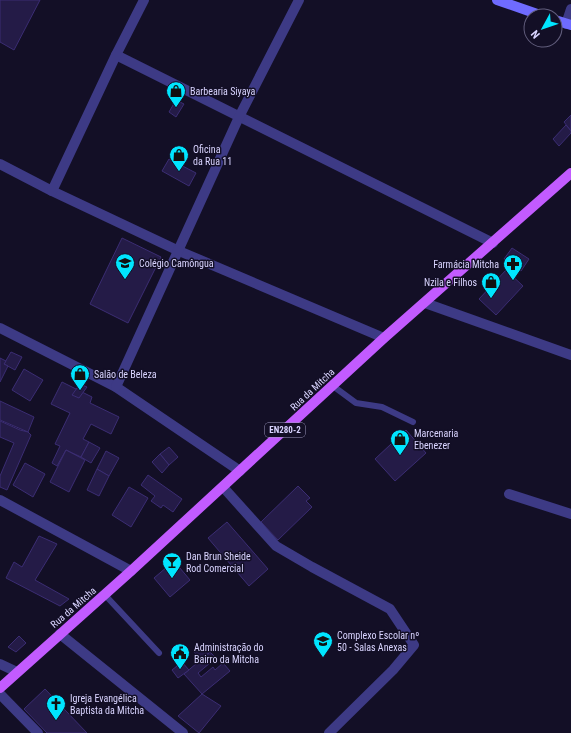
<svg xmlns="http://www.w3.org/2000/svg" width="571" height="733" font-family="'Roboto Condensed',sans-serif">
<rect width="100%" height="100%" fill="#130f26"/>
<g fill="#241b47" stroke="#3b2d73">
<polygon points="0,0 40,0 14,50 0,42"/>
<polygon points="176,100 184,104 176,117 169,112"/>
<polygon points="571,115 571,131 564,122"/>
<polygon points="566,125 571,131 571,133 559,146 553,139"/>
<polygon points="169,159 196,173 189,186 162,171"/>
<polygon points="122,238 161,257 128,323 90,304"/>
<polygon points="512,248 529,259 521,271 504,259"/>
<polygon points="506,270 523,286 496,315 479,299"/>
<polygon points="11,352 22,357 15,370 4,364"/>
<polygon points="0,358 6,361 4,364 8,366 0,382"/>
<polygon points="24,369 43,380 30,401 12,390"/>
<polygon points="62,382 92,397 90,403 119,417 111,434 91,424 83,439 89,442 81,457 66,450 57,466 52,463 60,446 55,444 70,413 51,404"/>
<polygon points="80,384 87,387 79,398 72,395"/>
<polygon points="0,401 34,417 28,432 0,420"/>
<polygon points="0,421 20,430 28,432 31,435 7,490 0,487 0,476 14,443 0,437"/>
<polygon points="406,430 426,453 395,481 375,459"/>
<polygon points="89,442 100,448 91,463 81,457"/>
<polygon points="169,447 178,457 169,465 160,454"/>
<polygon points="66,450 85,460 69,492 50,482"/>
<polygon points="106,451 119,458 109,476 97,469"/>
<polygon points="160,454 169,465 162,473 152,462"/>
<polygon points="25,463 45,474 33,497 13,485"/>
<polygon points="97,469 109,476 99,496 87,490"/>
<polygon points="148,475 182,499 173,512 163,505 161,508 151,501 155,496 141,485"/>
<polygon points="298,486 310,498 306,501 312,507 278,540 261,522"/>
<polygon points="129,487 148,498 131,527 112,515"/>
<polygon points="227,522 268,569 249,586 208,538"/>
<polygon points="39,536 57,544 35,580 69,599 60,606 6,578 14,562 22,567"/>
<polygon points="174,561 190,580 170,597 154,578"/>
<polygon points="19,636 26,643 16,652 8,647"/>
<polygon points="204,644 210,652 201,660 194,652"/>
<polygon points="210,652 216,658 198,673 201,677 213,667 215,670 223,663 230,671 202,694 184,674"/>
<polygon points="182,662 189,670 178,678 172,670"/>
<polygon points="45,689 87,733 47,733 24,709"/>
<polygon points="202,694 221,706 199,733 178,716"/>
</g>
<g fill="none" stroke-linecap="round" stroke-linejoin="round">
<g stroke="#3d3a85" stroke-width="6">
<polyline points="333,386 356,403 382,407 413,422"/>
<polyline points="105,595 159,653"/>
</g>
<g stroke="#3d3a85" stroke-width="10">
<polyline points="566,24 571,9"/>
<polyline points="116,55 493,243"/>
<polyline points="0,164 52,191 179,251 384,338"/>
<polyline points="52,191 116,55 144,0"/>
<polyline points="425,303 571,355"/>
<polyline points="0,328 116,387 240,471"/>
<polyline points="116,387 239,117 299,0"/>
<polyline points="223,487 276,546 312,567 390,609 414,645 393,670 329,733"/>
<polyline points="509,494 571,514"/>
<polyline points="0,500 131,571"/>
<polyline points="60,634 183,733"/>
<polyline points="0,664 17,672"/>
<polyline points="0,694 38,733"/>
</g>
<g stroke="#6f6bff" stroke-width="10">
<polyline points="497,0 543,16"/>
<polyline points="555,20 571,25"/>
</g>
<polyline stroke="#c25bff" stroke-width="10" points="0,688 131,571 384,338 571,173"/>
</g>
<defs>
<symbol id="shop-pin" viewBox="-11 -11 22 30"><path d="M0 17L-7.5 6A9.5 9.5 0 1 1 7.5 6Z" fill="#00e5ff" stroke="#130f26"/><path d="M-5-2.5h2.3a2.7 3.5 0 0 1 5.4 0H5L5.5 6h-11ZM-1.5-2.5h3a1.5 2.3 0 0 0-3 0Z" fill="#111"/></symbol>
<symbol id="school-pin" viewBox="-11 -11 22 30"><path d="M0 17L-7.5 6A9.5 9.5 0 1 1 7.5 6Z" fill="#00e5ff" stroke="#130f26"/><path d="M0-5L7-2L0 1L-7-2ZM-4 1L0 2.5L4 1V4Q0 6-4 4Z" fill="#111"/></symbol>
<symbol id="pharmacy-pin" viewBox="-11 -11 22 30"><path d="M0 17L-7.5 6A9.5 9.5 0 1 1 7.5 6Z" fill="#00e5ff" stroke="#130f26"/><path d="M-2-6h4v4h4v4h-4v4h-4v-4h-4v-4h4Z" fill="#111"/></symbol>
<symbol id="bar-pin" viewBox="-11 -11 22 30"><path d="M0 17L-7.5 6A9.5 9.5 0 1 1 7.5 6Z" fill="#00e5ff" stroke="#130f26"/><path d="M-6-5H6L.8 .8V4.5H3.5V6h-7V4.5H-.8V.8Z" fill="#111"/></symbol>
<symbol id="civic-pin" viewBox="-11 -11 22 30"><path d="M0 17L-7.5 6A9.5 9.5 0 1 1 7.5 6Z" fill="#00e5ff" stroke="#130f26"/><path d="M-.6-6.5H3V-4.5H.6V-3L4-1V1h2V6H-6V1h2V-1L-.6-3ZM-1.2 2.5V6h2.4V2.5Z" fill="#111"/></symbol>
<symbol id="church-pin" viewBox="-11 -11 22 30"><path d="M0 17L-7.5 6A9.5 9.5 0 1 1 7.5 6Z" fill="#00e5ff" stroke="#130f26"/><path d="M-1.2-6h2.4v3.5h3.3v2.4h-3.3V6h-2.4V-.1h-3.3v-2.4h3.3Z" fill="#111"/></symbol>
</defs>
<g fill-rule="evenodd">
<use href="#shop-pin" x="165" y="80" width="22" height="30"/>
<use href="#shop-pin" x="168" y="144" width="22" height="30"/>
<use href="#school-pin" x="114" y="252" width="22" height="30"/>
<use href="#pharmacy-pin" x="502" y="253" width="22" height="30"/>
<use href="#shop-pin" x="480" y="271" width="22" height="30"/>
<use href="#shop-pin" x="69" y="363" width="22" height="30"/>
<use href="#shop-pin" x="389" y="428" width="22" height="30"/>
<use href="#bar-pin" x="161" y="551" width="22" height="30"/>
<use href="#school-pin" x="312" y="630" width="22" height="30"/>
<use href="#civic-pin" x="169" y="642" width="22" height="30"/>
<use href="#church-pin" x="45" y="693" width="22" height="30"/>
</g>
<g text-anchor="middle" stroke-width="3" stroke-linejoin="round" paint-order="stroke">
<rect fill="#130f26" stroke="#9e99be" stroke-width="1" x="265" y="423" width="40" height="14" rx="3"/>
<g font-size="9" font-weight="bold" fill="#d9d4ff">
<text x="285" y="433">EN280-2</text>
</g>
<g font-size="10" fill="#d9d4ff" stroke="#130f26" text-anchor="start">
<text x="190" y="95">Barbearia Siyaya</text>
<text x="193" y="153">Oficina<tspan x="193" dy="12">da Rua 11</tspan></text>
<text x="139" y="267">Colégio Camôngua</text>
<text x="499" y="268" text-anchor="end">Farmácia Mitcha</text>
<text x="477" y="286" text-anchor="end">Nzila e Filhos</text>
<text x="94" y="378">Salão de Beleza</text>
<text x="414" y="437">Marcenaria<tspan x="414" dy="12">Ebenezer</tspan></text>
<text x="186" y="560">Dan Brun Sheide<tspan x="186" dy="12">Rod Comercial</tspan></text>
<text x="337" y="639">Complexo Escolar nº<tspan x="337" dy="12">50 - Salas Anexas</tspan></text>
<text x="194" y="651">Administração do<tspan x="194" dy="12">Bairro da Mitcha</tspan></text>
<text x="70" y="702">Igreja Evangélica<tspan x="70" dy="12">Baptista da Mitcha</tspan></text>
</g>
<g font-size="10" fill="#d9d4ff" stroke="#130f26">
<text transform="translate(312 389) rotate(-43)" y="4">Rua da Mitcha</text>
<text transform="translate(73 607) rotate(-41)" y="4">Rua da Mitcha</text>
</g>
</g>
<g transform="translate(543 28) rotate(230)"><circle r="19" fill="#130f26" stroke="#625e7d"/>
<path d="M0-3L7 15L0 10L-7 15Z" fill="#00e5ff"/>
<text y="-6" font-size="11" font-weight="bold" text-anchor="middle" fill="#d9d4ff">N</text>
</g>
</svg>
